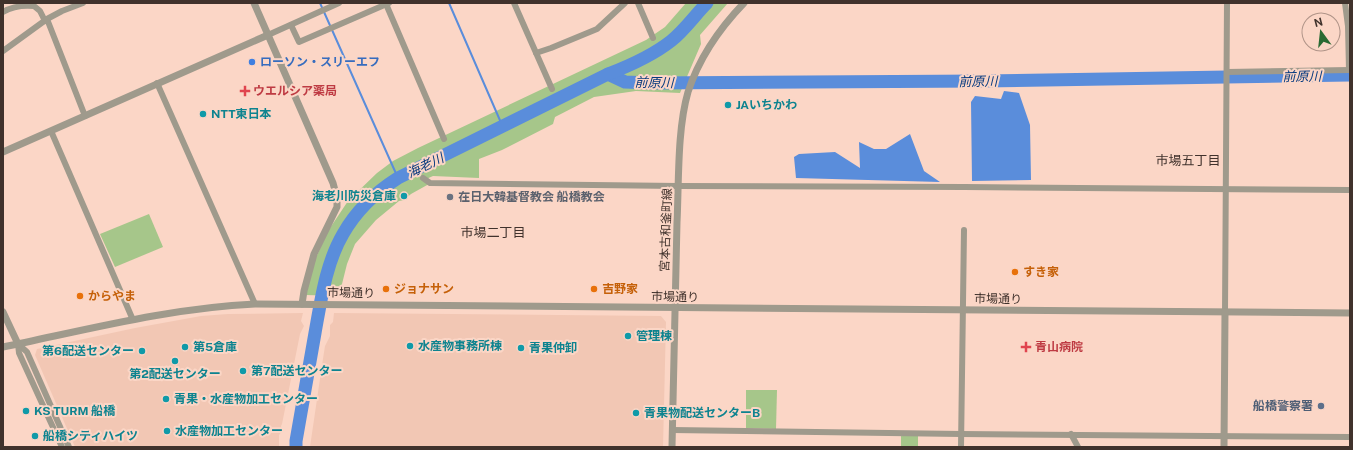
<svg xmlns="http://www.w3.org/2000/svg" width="1353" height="450" font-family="'Public Sans','Noto Sans JP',sans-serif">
<rect width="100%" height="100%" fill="#fbd6c6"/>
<g fill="#f2c7b4">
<polygon points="303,313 301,321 304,326 300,334 282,424 281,426 282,431 279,435 279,447 75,447 35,355 37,349 135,328 201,316 228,314"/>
<polygon points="334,313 661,316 666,322 663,447 310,447 322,365 325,346 330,336 330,325 333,322"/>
</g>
<g fill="#a6c68a">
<polygon points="686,3 728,3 700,35 701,44 680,93 636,91 594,97 555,117 553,124 502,150 479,159 479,178 433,176 424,180 429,184 411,194 404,200 399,201 376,220 355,244 347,264 339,296 306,295 314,262 328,231 348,201 377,173 393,161 418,148 646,40 665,27"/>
<polygon points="149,214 163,247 115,267 100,234"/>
<polygon points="746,390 777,390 776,429 746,428"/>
<rect x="901" y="435" width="17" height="12"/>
</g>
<g fill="#5a8ddb">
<polygon points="1004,91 1019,93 1030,125 1031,180 972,181 971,102 975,96 1001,99"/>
<polygon points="910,134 924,171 940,182 796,178 794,157 799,154 835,152 860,168 859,142 874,149 886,149"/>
</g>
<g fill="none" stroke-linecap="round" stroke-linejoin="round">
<g stroke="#5a8ddb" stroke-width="2">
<polyline points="320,3 398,178"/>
<polyline points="449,3 502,125"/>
</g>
<g stroke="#5a8ddb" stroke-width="13">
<polyline points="608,74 625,82 651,83 983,81 1350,75"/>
<path d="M 296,447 L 296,441 C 302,405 309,369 315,333 C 321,300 326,263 343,234 C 356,211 376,192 398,178 L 608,74 C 629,66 652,56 671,41 C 684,31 695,15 707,3"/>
</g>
<g stroke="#9f9a8c" stroke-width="6">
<polyline points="514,3 552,89"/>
<polyline points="638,3 653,38"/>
<polyline points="1345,3 1348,26 1349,70"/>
<polyline points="386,4 444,139"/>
<path d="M 3,12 C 13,6 23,5 34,6 L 40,11 L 45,21"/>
<polyline points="47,19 85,116"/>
<polyline points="291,25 299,42 389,3"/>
<polyline points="268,35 339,3"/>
<polyline points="3,51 47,19 62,11 83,3"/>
<polyline points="536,53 551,48 597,29 625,3"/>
<polyline points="1227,72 1350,70"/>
<polyline points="157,83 255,304"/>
<polyline points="51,131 133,320"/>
<polyline points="423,178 430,183 678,186 964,187 1350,190"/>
<polyline points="1225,312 1227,3"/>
<polyline points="18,344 27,352 69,447"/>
<polyline points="18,344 19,353 62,447"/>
<polyline points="672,430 961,434 1350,437"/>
<polyline points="1071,434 1078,447"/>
<polyline points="961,447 964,230"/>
</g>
<g stroke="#9f9a8c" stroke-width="7">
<polyline points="254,3 333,183 337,198 337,207 314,254 304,291 302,304"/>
<polyline points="3,152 268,35"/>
<polyline points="3,312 18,344"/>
<path d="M 3,347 C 86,330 169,308 255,304 L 1350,313"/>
<path d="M 672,447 C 673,372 675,297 677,222 C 679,183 677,130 688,92 C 699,58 719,29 744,3"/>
<polyline points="1224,447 1225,312"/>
</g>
</g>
<circle fill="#3f7fe0" stroke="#fbd6c6" stroke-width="1.5" cx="252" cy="62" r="4"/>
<g fill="#e0444e" stroke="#fbd6c6" stroke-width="1.5">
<path d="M243 85h4v4h4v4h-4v4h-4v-4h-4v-4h4z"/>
<path d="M1024 341h4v4h4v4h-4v4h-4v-4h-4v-4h4z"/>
</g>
<g fill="#0f9aa8" stroke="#fbd6c6" stroke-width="1.5">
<circle cx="728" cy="105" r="4"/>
<circle cx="203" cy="114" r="4"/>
<circle cx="404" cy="196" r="4"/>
<circle cx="628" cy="336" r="4"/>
<circle cx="410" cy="346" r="4"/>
<circle cx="185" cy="347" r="4"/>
<circle cx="521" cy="348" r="4"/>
<circle cx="142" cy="351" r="4"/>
<circle cx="175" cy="361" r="4"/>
<circle cx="243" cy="371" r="4"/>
<circle cx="166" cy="399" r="4"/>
<circle cx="26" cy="411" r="4"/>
<circle cx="636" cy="413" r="4"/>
<circle cx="167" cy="431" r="4"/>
<circle cx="35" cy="436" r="4"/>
</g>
<circle fill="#6b7280" stroke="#fbd6c6" stroke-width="1.5" cx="450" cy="197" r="4"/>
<g fill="#e8710a" stroke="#fbd6c6" stroke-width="1.5">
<circle cx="1015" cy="272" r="4"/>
<circle cx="386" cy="289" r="4"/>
<circle cx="594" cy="289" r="4"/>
<circle cx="80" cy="296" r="4"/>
</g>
<circle fill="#5c6f8a" stroke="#fbd6c6" stroke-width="1.5" cx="1321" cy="406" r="4"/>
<g text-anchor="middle" stroke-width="4" stroke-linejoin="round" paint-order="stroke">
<g font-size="12" font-weight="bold" fill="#366cbe" stroke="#fbd6c6" text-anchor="start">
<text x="260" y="66">ローソン・スリーエフ</text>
</g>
<g font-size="12" font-weight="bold" fill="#be3a42" stroke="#fbd6c6" text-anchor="start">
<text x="253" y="95">ウエルシア薬局</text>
<text x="1035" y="351">青山病院</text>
</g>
<g font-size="12" font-weight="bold" fill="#0d838f" stroke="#fbd6c6" text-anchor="start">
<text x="736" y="109">JAいちかわ</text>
<text x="211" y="118">NTT東日本</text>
<text x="396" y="200" text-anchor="end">海老川防災倉庫</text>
<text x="636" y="340">管理棟</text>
<text x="418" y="350">水産物事務所棟</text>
<text x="193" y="351">第5倉庫</text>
<text x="529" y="352">青果仲卸</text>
<text x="134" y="355" text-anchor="end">第6配送センター</text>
<text x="251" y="375">第7配送センター</text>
<text x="175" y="378" text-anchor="middle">第2配送センター</text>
<text x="174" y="403">青果・水産物加工センター</text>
<text x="34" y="415">KS TURM 船橋</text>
<text x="644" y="417">青果物配送センターB</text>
<text x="175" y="435">水産物加工センター</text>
<text x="43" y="440">船橋シティハイツ</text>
</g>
<g font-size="12" font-weight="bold" fill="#5b616d" stroke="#fbd6c6" text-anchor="start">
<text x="458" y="201">在日大韓基督教会 船橋教会</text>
</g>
<g font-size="12" fill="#40322c" stroke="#fbd6c6">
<text transform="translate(666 230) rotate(-88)" y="4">宮本古和釜町線</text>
<text transform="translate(351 293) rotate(1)" y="4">市場通り</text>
<text transform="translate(675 297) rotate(1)" y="4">市場通り</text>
<text transform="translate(998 299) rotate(1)" y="4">市場通り</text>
</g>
<g font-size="12" font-weight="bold" fill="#c56008" stroke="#fbd6c6" text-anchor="start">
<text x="1023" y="276">すき家</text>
<text x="394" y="293">ジョナサン</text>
<text x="602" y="293">吉野家</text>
<text x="88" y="300">からやま</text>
</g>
<g font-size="12" font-weight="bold" fill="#4e5e75" stroke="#fbd6c6" text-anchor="end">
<text x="1313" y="410">船橋警察署</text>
</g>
<g font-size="13" font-style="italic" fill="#073a7f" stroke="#fbd6c6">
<text transform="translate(1302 76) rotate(-1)" y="5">前原川</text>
<text transform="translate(978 81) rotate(-1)" y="5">前原川</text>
<text transform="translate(654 82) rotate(1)" y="5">前原川</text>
<text transform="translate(425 165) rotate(-26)" y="5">海老川</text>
</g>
<g font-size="13" fill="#40322c" stroke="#fbd6c6">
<text x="1188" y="165">市場五丁目</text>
<text x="493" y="237">市場二丁目</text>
</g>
</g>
<rect width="1353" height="450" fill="none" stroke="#40322c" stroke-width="8"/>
<g transform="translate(1321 32) rotate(345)"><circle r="19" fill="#fbd6c6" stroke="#b09488"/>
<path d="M0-3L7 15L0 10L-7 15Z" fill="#2a6a33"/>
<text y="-6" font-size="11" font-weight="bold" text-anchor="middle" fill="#40322c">N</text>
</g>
</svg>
